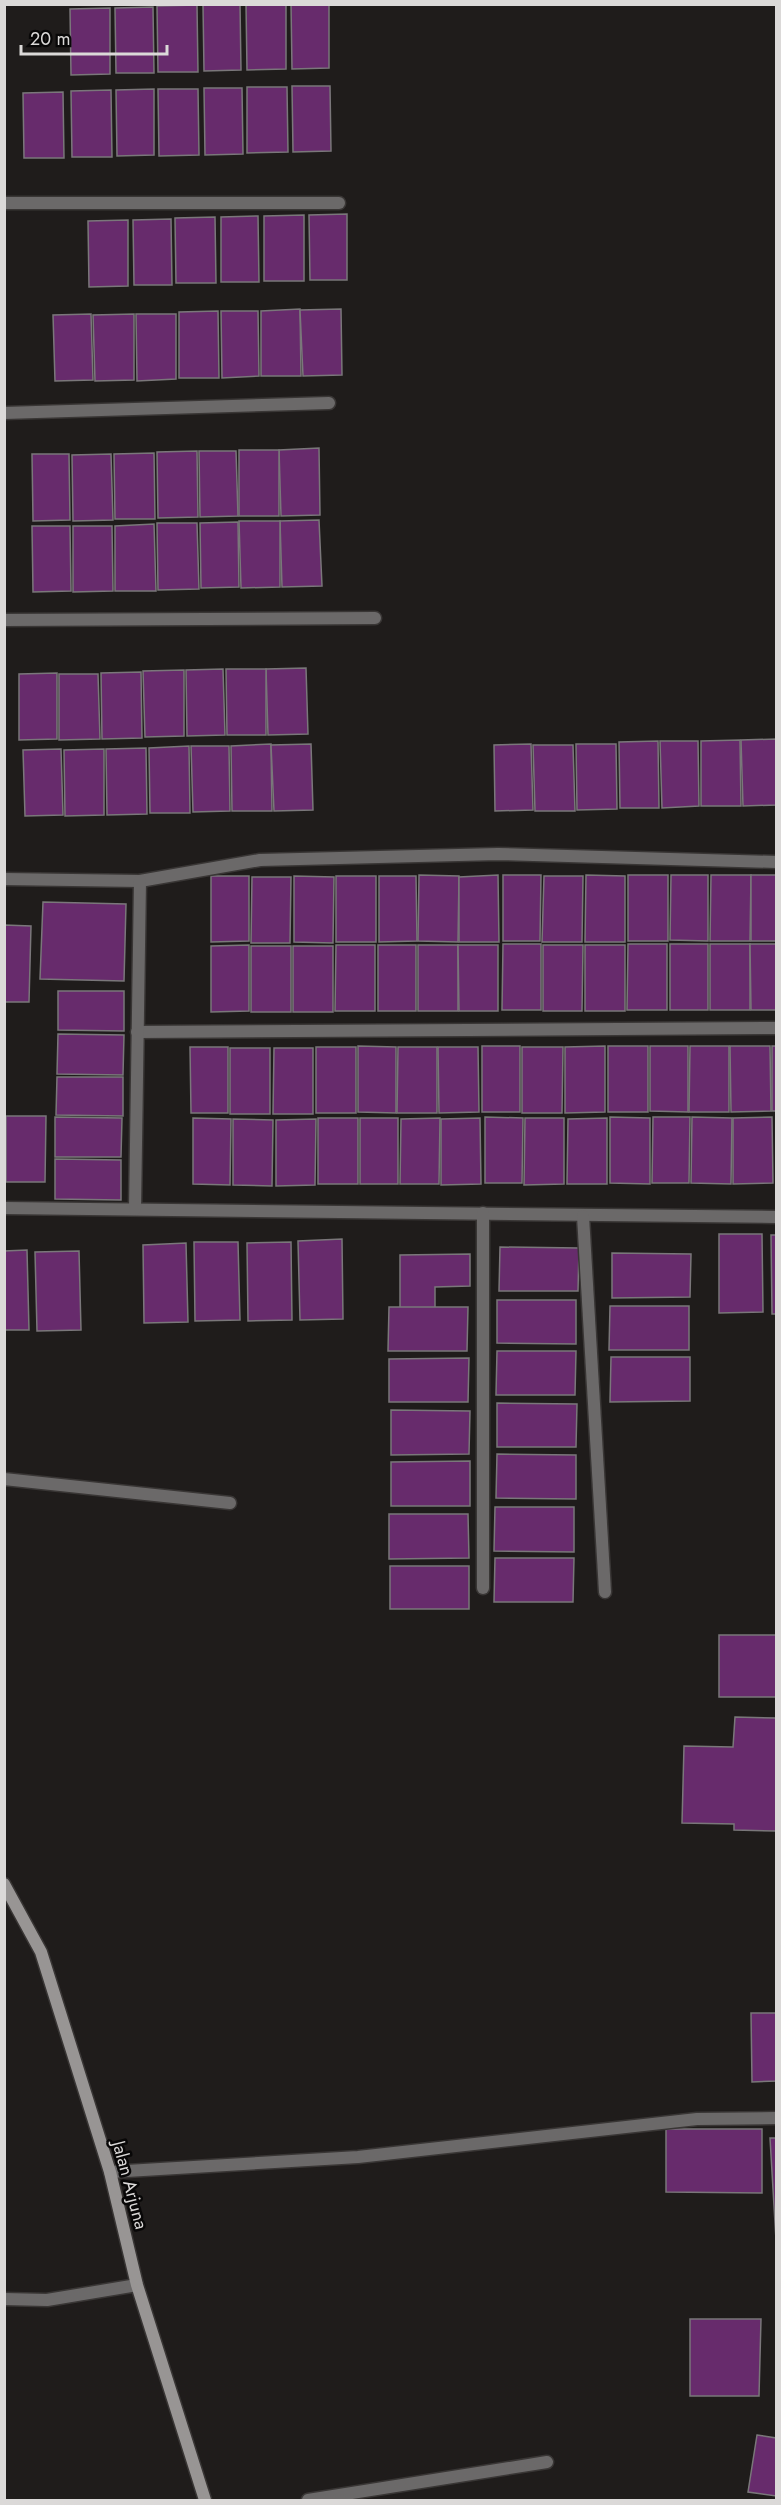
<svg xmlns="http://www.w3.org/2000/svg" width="781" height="2505" font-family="Jost,sans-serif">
<rect width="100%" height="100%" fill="#1f1c1b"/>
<g fill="#672b6c" stroke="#7a777a" stroke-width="1.5">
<polygon points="240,4 241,70 204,71 203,5"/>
<polygon points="246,4 286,4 286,69 247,70"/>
<polygon points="291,4 329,4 329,68 292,69"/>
<polygon points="197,5 198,72 158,72 157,6"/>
<polygon points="153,7 154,73 116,73 115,8"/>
<polygon points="110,8 110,74 71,75 70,9"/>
<polygon points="292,86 330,86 331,151 293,152"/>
<polygon points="247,87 287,87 288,152 247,153"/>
<polygon points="204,88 242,88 243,154 205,155"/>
<polygon points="154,89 154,155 117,156 116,90"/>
<polygon points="158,89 198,89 199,155 159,156"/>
<polygon points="111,90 112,157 72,157 71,91"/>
<polygon points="63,92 64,158 24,158 23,93"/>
<polygon points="347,214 347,280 310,280 309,215"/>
<polygon points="304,215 304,281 264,281 264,216"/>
<polygon points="258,216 259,282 221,282 221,217"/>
<polygon points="215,217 216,283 176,283 175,218"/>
<polygon points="171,219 172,285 134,285 133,220"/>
<polygon points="128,220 128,286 89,287 88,221"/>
<polygon points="300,309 301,376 261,376 261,311"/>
<polygon points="341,309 342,375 303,376 300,310"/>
<polygon points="218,311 219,378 179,378 179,312"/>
<polygon points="221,311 258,311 259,376 222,378"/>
<polygon points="91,314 93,380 55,381 53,315"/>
<polygon points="134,314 134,380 95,381 93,315"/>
<polygon points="136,314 176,314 176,379 137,381"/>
<polygon points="319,448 320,515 281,516 279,450"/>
<rect x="239" y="450" width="40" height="66"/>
<polygon points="197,451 198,517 158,518 157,452"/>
<polygon points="199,451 236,451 238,516 200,517"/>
<polygon points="154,453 155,519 115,519 114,454"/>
<polygon points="32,454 69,454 70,520 33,521"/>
<polygon points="111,454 113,520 73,521 72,455"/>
<polygon points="319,520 322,586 282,587 280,521"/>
<polygon points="239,521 280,521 280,587 241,588"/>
<polygon points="238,522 239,587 201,588 200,523"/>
<polygon points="157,523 197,523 199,589 158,590"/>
<polygon points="154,524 156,591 115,591 115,526"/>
<polygon points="32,526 70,526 71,591 33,592"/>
<polygon points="73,526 112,526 113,591 73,592"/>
<polygon points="306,668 308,734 268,735 266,669"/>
<polygon points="223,669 225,735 187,736 186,670"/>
<polygon points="226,669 266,669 266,735 227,735"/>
<polygon points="184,670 184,736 145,737 143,671"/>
<polygon points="141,672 142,738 102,739 101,673"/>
<polygon points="57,673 57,739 19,740 19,674"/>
<polygon points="59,674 98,674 100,739 59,740"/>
<polygon points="776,739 776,805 743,806 741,740"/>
<polygon points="740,740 741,806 701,806 701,741"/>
<polygon points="658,741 659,808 620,808 619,742"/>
<polygon points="660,741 698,741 699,806 662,808"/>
<polygon points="271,744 272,811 232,811 231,746"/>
<polygon points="311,744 313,810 274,811 271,745"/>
<polygon points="531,744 533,810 495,811 494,745"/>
<polygon points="576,744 616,744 617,809 577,810"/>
<polygon points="533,745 573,745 575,811 535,811"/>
<polygon points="189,746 190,813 150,813 149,748"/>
<polygon points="191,746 229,746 230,811 193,812"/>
<polygon points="146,748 147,814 107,815 106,749"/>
<polygon points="61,749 63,815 25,816 23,750"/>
<polygon points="104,749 104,815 65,816 64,750"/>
<polygon points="419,875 459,876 458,942 418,941"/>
<polygon points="498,875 499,942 459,942 459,877"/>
<polygon points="503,875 541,875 540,941 503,941"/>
<polygon points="586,875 625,876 625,942 585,942"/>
<rect x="628" y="875" width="40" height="66"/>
<polygon points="671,875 708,875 708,941 670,940"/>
<polygon points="711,875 751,875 750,941 710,941"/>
<rect x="751" y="875" width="25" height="66"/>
<polygon points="211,876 249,876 249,941 211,942"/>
<polygon points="294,876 334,877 333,943 294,942"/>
<rect x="336" y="876" width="40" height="66"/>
<polygon points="379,876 416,876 417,941 379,942"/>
<polygon points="544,876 583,876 582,942 542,942"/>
<polygon points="252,877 291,877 290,943 251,943"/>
<polygon points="43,902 126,904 124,981 40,979"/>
<polygon points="4,925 31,926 29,1002 4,1002"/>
<polygon points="503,944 541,944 541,1010 502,1010"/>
<polygon points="628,944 667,944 667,1010 627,1010"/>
<rect x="670" y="944" width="38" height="66"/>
<rect x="710" y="944" width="40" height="66"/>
<polygon points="750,944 776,944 776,1010 751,1010"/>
<polygon points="249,945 249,1011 211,1012 211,946"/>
<polygon points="336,945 375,945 375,1011 335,1011"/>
<rect x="378" y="945" width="38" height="66"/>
<rect x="418" y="945" width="40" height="66"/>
<polygon points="458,945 498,945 498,1011 459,1011"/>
<polygon points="543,945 583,945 582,1011 543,1011"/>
<rect x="585" y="945" width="40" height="66"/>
<rect x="251" y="946" width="40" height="66"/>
<rect x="293" y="946" width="40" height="66"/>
<polygon points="58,991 124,991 124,1031 58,1030"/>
<polygon points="58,1034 124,1035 123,1075 57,1074"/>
<polygon points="358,1046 396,1047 396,1113 358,1112"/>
<rect x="482" y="1046" width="38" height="66"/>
<polygon points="605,1046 605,1112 565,1113 565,1047"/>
<rect x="608" y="1046" width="40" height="66"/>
<polygon points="650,1046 688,1046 688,1112 650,1111"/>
<polygon points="690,1046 729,1046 729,1112 689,1112"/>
<polygon points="730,1046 770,1046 771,1111 731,1112"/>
<rect x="772" y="1046" width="4" height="65"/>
<polygon points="190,1047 228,1047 228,1113 191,1113"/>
<rect x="316" y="1047" width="40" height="66"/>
<polygon points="398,1047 437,1047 437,1113 397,1113"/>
<polygon points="438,1047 478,1047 479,1112 439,1113"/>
<polygon points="522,1047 563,1047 562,1113 522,1113"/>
<rect x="230" y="1048" width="40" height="66"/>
<polygon points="274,1048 313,1048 313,1114 273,1114"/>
<polygon points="57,1077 123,1077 123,1116 56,1115"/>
<polygon points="6,1116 46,1116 45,1182 6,1182"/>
<polygon points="55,1117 122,1118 121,1157 55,1157"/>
<polygon points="485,1117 523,1118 522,1183 485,1183"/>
<polygon points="610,1117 650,1118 650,1184 610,1183"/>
<polygon points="653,1117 690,1117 689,1183 652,1183"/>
<polygon points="692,1117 732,1118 731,1184 691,1183"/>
<polygon points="772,1117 773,1183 733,1184 733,1118"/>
<polygon points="193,1118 231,1119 230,1185 193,1184"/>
<rect x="318" y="1118" width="40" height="66"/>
<rect x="360" y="1118" width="38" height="66"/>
<polygon points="440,1118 439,1184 400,1184 401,1119"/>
<polygon points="480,1118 481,1184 441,1185 441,1119"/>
<polygon points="525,1118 564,1118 564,1184 524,1185"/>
<polygon points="607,1118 607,1184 567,1184 568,1119"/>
<polygon points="233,1119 273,1120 272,1186 233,1185"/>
<polygon points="316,1119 315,1185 276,1186 276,1120"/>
<polygon points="55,1159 121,1160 121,1200 55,1199"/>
<polygon points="719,1234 762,1234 763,1312 719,1313"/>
<polygon points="771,1235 776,1235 776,1314 772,1314"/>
<polygon points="342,1239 343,1319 300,1320 298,1241"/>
<polygon points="194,1242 238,1242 240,1320 195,1321"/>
<polygon points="291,1242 292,1320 248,1321 247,1243"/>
<polygon points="186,1243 188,1322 144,1323 143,1245"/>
<polygon points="500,1247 579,1248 578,1291 499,1291"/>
<polygon points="27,1250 29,1330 4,1330 4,1251"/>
<polygon points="79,1251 81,1330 37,1331 35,1252"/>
<polygon points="612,1253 691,1254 690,1297 612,1298"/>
<polygon points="470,1254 470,1286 435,1287 435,1319 400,1318 400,1255"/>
<polygon points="497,1300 576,1300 576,1344 497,1343"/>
<polygon points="610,1306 689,1306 689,1350 609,1350"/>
<polygon points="389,1307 468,1307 467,1351 388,1351"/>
<polygon points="497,1351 576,1351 575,1395 496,1395"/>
<polygon points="611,1357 690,1357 690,1401 610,1402"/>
<polygon points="469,1358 468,1402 389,1402 389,1359"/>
<polygon points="497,1403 577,1404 576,1447 497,1447"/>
<polygon points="391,1410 470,1411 469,1454 391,1455"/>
<polygon points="497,1454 576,1455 576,1499 496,1498"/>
<polygon points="470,1461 470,1506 391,1506 391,1462"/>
<polygon points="495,1507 574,1507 574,1552 494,1551"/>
<polygon points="389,1514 468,1514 469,1558 389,1559"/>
<polygon points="495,1558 574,1558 573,1602 494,1602"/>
<rect x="390" y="1566" width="79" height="43"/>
<rect x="719" y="1635" width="57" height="62"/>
<polygon points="735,1717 776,1718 776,1831 734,1830 734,1824 682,1823 684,1746 733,1747"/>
<polygon points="751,2013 776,2013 776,2081 752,2082"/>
<polygon points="666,2129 762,2129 762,2193 666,2192"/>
<polygon points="770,2138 776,2138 776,2240"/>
<polygon points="690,2319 761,2319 759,2396 690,2396"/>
<polygon points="757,2435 776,2438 776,2496 748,2492"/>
</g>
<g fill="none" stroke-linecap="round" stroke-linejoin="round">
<defs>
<g id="street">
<polyline points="4,203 339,203"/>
<polyline points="4,413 329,403"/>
<polyline points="4,620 375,618"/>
<polyline points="4,879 140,881 260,860 498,854 776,862"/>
<polyline points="137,1032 776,1028"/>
<polyline points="4,1208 776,1217"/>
<polyline points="135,1209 140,881"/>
<polyline points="583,1216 605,1592"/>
<polyline points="4,1479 230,1503"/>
<polyline points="483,1588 483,1213"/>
<polyline points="110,2172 358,2157 697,2119 776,2118"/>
<polyline points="4,2299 47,2300 137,2285"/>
<polyline points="308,2500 547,2462"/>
</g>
<polyline id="secondary" points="4,1884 41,1952 110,2172 137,2285 205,2500"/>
</defs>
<use href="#street" stroke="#393635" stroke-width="15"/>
<use href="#secondary" stroke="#393635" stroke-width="15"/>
<use href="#street" stroke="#6b6969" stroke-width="12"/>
<use href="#secondary" stroke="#989594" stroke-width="12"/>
</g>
<g text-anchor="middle" stroke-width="5" stroke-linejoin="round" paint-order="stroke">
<g font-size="18" fill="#dbd9d8" stroke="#080707">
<text transform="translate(130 2185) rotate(75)" y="6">Jalan Arjuna</text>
</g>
</g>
<rect width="781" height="2505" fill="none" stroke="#dbd9d8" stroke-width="12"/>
<path d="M21 45v9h146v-9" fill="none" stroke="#dbd9d8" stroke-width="3"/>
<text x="30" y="45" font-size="18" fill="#dbd9d8" stroke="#080707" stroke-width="4.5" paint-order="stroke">20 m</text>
</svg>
